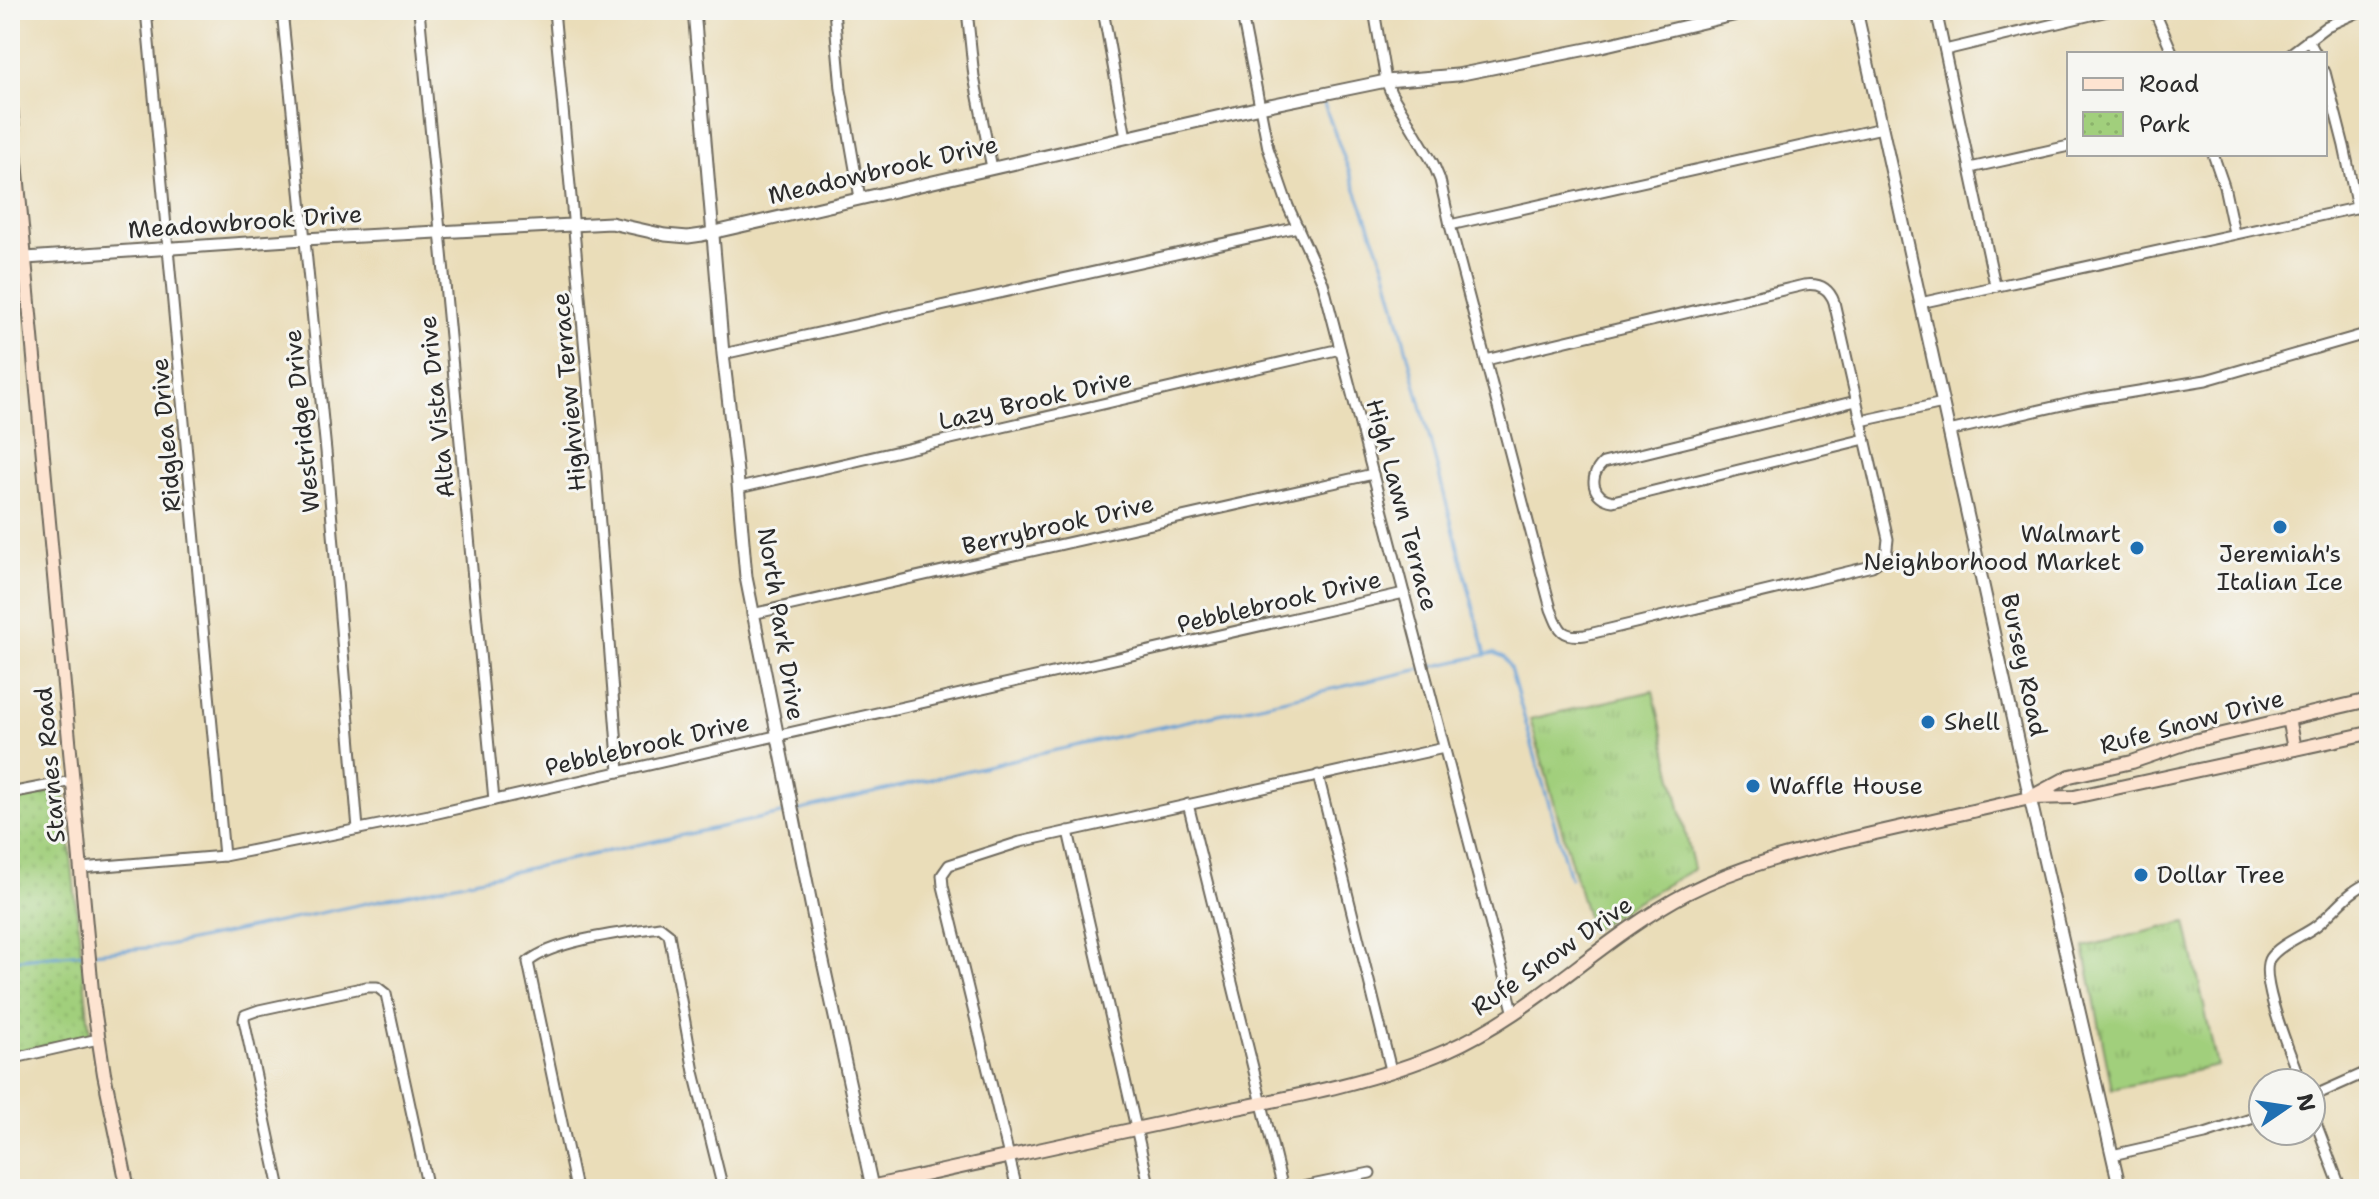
<svg xmlns="http://www.w3.org/2000/svg" width="2379" height="1199" font-family="'Shantell Sans',sans-serif">
<defs>
<pattern id="grass-tufts" width="24" height="20" patternUnits="userSpaceOnUse" patternTransform="scale(2)"><rect width="24" height="20" fill="#a1cf7c"/><path d="M3 7l-1-3M5 7V3M7 7l1-3M15 17l-1-3M17 17v-4M19 17l1-3" fill="none" stroke="#8bb26b"/></pattern>
<pattern id="park-dots" width="8" height="8" patternUnits="userSpaceOnUse" patternTransform="scale(2)"><rect width="8" height="8" fill="#a1cf7c"/><path d="M2 2h.1M6 6h.1" fill="none" stroke="#8bb26b" stroke-width="1.8" stroke-linecap="round"/></pattern>
</defs>
<rect width="100%" height="100%" fill="#f6f6f2"/>
<filter id="ink" filterUnits="userSpaceOnUse"><feTurbulence type="fractalNoise" baseFrequency=".0125" numOctaves="2"/><feDisplacementMap in="SourceGraphic" scale="16" xChannelSelector="R" yChannelSelector="G"/><feConvolveMatrix kernelMatrix="1 2 1 2 8 2 1 2 1" color-interpolation-filters="sRGB"/></filter>
<filter id="wash" filterUnits="userSpaceOnUse"><feTurbulence type="fractalNoise" baseFrequency=".006" numOctaves="4" result="noise"/><feDisplacementMap in="SourceGraphic" scale="32" xChannelSelector="R" yChannelSelector="G"/><feGaussianBlur stdDeviation="1.8" result="paint"/><feColorMatrix in="noise" values="0 0 0 0 0 0 0 0 0 0 0 0 0 0 0 0 0 1.4 0 .05"/><feComposite in="paint" operator="in"/></filter>
<g filter="url(#wash)">
<rect width="100%" height="100%" fill="#eaddb9"/>
<g fill="url(#grass-tufts)" stroke="#667d54" stroke-width="2">
<polygon points="1653,691 1694,869 1635,902 1591,931 1530,719"/>
<polygon points="2186,922 2217,1066 2112,1089 2084,947"/>
</g>
<polygon fill="url(#park-dots)" stroke="#667d54" stroke-width="2" points="64,789 90,1036 10,1053 10,801"/>
<g fill="none" stroke-linecap="round" stroke-linejoin="round">
<g stroke="#649ed3" stroke-width="3">
<polyline points="1324,104 1385,267 1486,655"/>
<polyline points="797,811 1007,761 1494,653 1504,657 1510,668 1570,878"/>
<polyline points="92,953 167,946 790,812"/>
<polyline points="10,960 84,953"/>
</g>
</g>
</g>
<g filter="url(#ink)">
<g fill="none" stroke-linecap="round" stroke-linejoin="round">
<defs>
<g id="minor">
<polyline points="146,10 224,856"/>
<polyline points="282,10 326,451 358,829"/>
<polyline points="419,10 494,800"/>
<polyline points="554,10 596,472 619,772"/>
<polyline points="834,10 841,89 860,198"/>
<polyline points="967,10 974,77 992,168"/>
<polyline points="1103,10 1126,138"/>
<polyline points="1241,10 1268,148 1288,206 1323,283 1514,1014"/>
<path d="M 1374,10 L 1386,81 L 1391,93 L 1433,163 L 1440,180 L 1450,225 L 1551,609 C 1559,629 1561,638 1585,635 L 1872,566 L 1886,557 L 1888,539 L 1834,302 C 1829,288 1819,283 1804,285 L 1486,360"/>
<polyline points="1936,10 1995,285"/>
<polyline points="2154,10 2173,54"/>
<polyline points="2308,39 2316,54"/>
<polyline points="1945,50 2112,10"/>
<polyline points="2290,54 2327,26 2363,10"/>
<polyline points="2325,72 2344,146 2357,208"/>
<polyline points="2213,154 2224,186 2234,233"/>
<polyline points="1970,168 2069,146"/>
<polyline points="1450,225 1882,128"/>
<polyline points="1920,303 2369,205"/>
<polyline points="723,354 1298,227"/>
<path d="M 1856,401 L 1603,463 C 1588,477 1592,498 1613,501 L 1865,439"/>
<polyline points="1861,421 1943,403"/>
<polyline points="1949,431 2084,400 2206,380 2369,333"/>
<polyline points="739,488 1340,349"/>
<polyline points="752,614 1373,474"/>
<polyline points="1318,775 1391,1070"/>
<polyline points="10,793 72,781"/>
<polyline points="1188,804 1283,1189"/>
<polyline points="1068,831 1150,1189"/>
<polyline points="81,868 224,856 429,815 1404,593"/>
<polyline points="10,1059 98,1039"/>
<path d="M 2301,1083 C 2293,1060 2257,977 2270,958 C 2280,944 2303,936 2316,926 C 2335,912 2347,891 2369,883"/>
<polyline points="2311,1097 2369,1071"/>
<polyline points="2311,1110 2341,1189"/>
<polyline points="2112,1155 2205,1134 2263,1115"/>
<polyline points="280,1189 244,1020 245,1015 259,1010 366,987 377,987 386,994 428,1189"/>
<path d="M 576,1189 L 528,962 C 554,940 626,932 660,927 L 669,934 L 694,1072 L 723,1189"/>
<polyline points="1017,1189 943,886 942,875 949,865 1020,842 1444,748"/>
<polyline points="1292,1189 1370,1173"/>
</g>
<g id="tertiary">
<polyline points="694,10 723,354 737,473 746,577 818,939 872,1187"/>
<polyline points="1856,10 2030,798 2120,1189"/>
<polyline points="10,262 26,258 304,239 611,223 665,235 688,237 702,235 1260,107 1386,81 1457,75 1602,46 1754,10"/>
</g>
<g id="secondary">
<polyline points="10,96 93,1002 104,1074 128,1189"/>
<polyline points="2288,718 2294,749"/>
<polyline points="2031,797 2070,776 2132,762 2193,741 2369,700"/>
<path d="M 861,1189 C 971,1165 1081,1140 1192,1117 C 1275,1100 1368,1085 1446,1051 C 1535,1012 1601,938 1687,893 C 1745,863 1808,849 1871,834 C 1924,822 1977,810 2030,798 L 2074,797 L 2369,733"/>
</g>
</defs>
<use href="#minor" stroke="#6e695d" stroke-width="13"/>
<use href="#tertiary" stroke="#6e695d" stroke-width="15"/>
<use href="#secondary" stroke="#6e695d" stroke-width="16"/>
<use href="#minor" stroke="#fff" stroke-width="9"/>
<use href="#tertiary" stroke="#fff" stroke-width="11"/>
<use href="#secondary" stroke="#fde4d1" stroke-width="12"/>
</g>
</g>
<g fill="#1f6fb2" stroke="#f6f6f2" stroke-width="3">
<circle cx="2280" cy="527" r="8"/>
<circle cx="2137" cy="548" r="8"/>
<circle cx="1928" cy="722" r="8"/>
<circle cx="1753" cy="786" r="8"/>
<circle cx="2141" cy="875" r="8"/>
</g>
<g text-anchor="middle" stroke-width="6" stroke-linejoin="round" paint-order="stroke">
<g font-size="24" fill="#2b2b2b" stroke="#f6f6f2">
<text transform="translate(883 170) rotate(-13)" y="8">Meadowbrook Drive</text>
<text transform="translate(245 222) rotate(-4)" y="8">Meadowbrook Drive</text>
<text transform="translate(569 392) rotate(-95)" y="8">Highview Terrace</text>
<text transform="translate(1035 400) rotate(-13)" y="8">Lazy Brook Drive</text>
<text transform="translate(437 407) rotate(-96)" y="8">Alta Vista Drive</text>
<text transform="translate(302 421) rotate(-96)" y="8">Westridge Drive</text>
<text transform="translate(166 435) rotate(-95)" y="8">Ridglea Drive</text>
<text transform="translate(1402 505) rotate(75)" y="8">High Lawn Terrace</text>
<text transform="translate(1058 525) rotate(-13)" y="8">Berrybrook Drive</text>
<text transform="translate(1279 602) rotate(-13)" y="8">Pebblebrook Drive</text>
<text transform="translate(781 624) rotate(81)" y="8">North Park Drive</text>
<text transform="translate(2024 665) rotate(78)" y="8">Bursey Road</text>
<text transform="translate(2192 722) rotate(-15)" y="8">Rufe Snow Drive</text>
<text transform="translate(647 745) rotate(-13)" y="8">Pebblebrook Drive</text>
<text transform="translate(50 765) rotate(-95)" y="8">Starnes Road</text>
<text transform="translate(1552 956) rotate(-35)" y="8">Rufe Snow Drive</text>
</g>
<g font-size="24" fill="#2b2b2b" stroke="#f6f6f2" text-anchor="start">
<text x="2121" y="542" text-anchor="end">Walmart<tspan x="2121" dy="28">Neighborhood Market</tspan></text>
<text x="2280" y="562" text-anchor="middle">Jeremiah's<tspan x="2280" dy="28">Italian Ice</tspan></text>
<text x="1944" y="730">Shell</text>
<text x="1769" y="794">Waffle House</text>
<text x="2157" y="883">Dollar Tree</text>
</g>
</g>
<rect width="2379" height="1199" fill="none" stroke="#f6f6f2" stroke-width="40"/>
<rect x="2067" y="52" width="260" height="104" fill="#f6f6f2" stroke="#a5a5a2" stroke-width="2"/>
<rect x="2083" y="78" width="40" height="12" fill="#fde4d1" stroke="#a5a5a2" stroke-width="2"/>
<text x="2139" y="92" font-size="24" fill="#2b2b2b">Road</text>
<rect x="2083" y="112" width="40" height="24" fill="url(#park-dots)" stroke="#a5a5a2" stroke-width="2"/>
<text x="2139" y="132" font-size="24" fill="#2b2b2b">Park</text>
<g transform="translate(2287 1107) rotate(77)"><circle r="38" fill="#f6f6f2" stroke="#a5a5a2" stroke-width="2"/>
<path d="M0-6L14 30L0 20L-14 30Z" fill="#1f6fb2"/>
<text y="-12" font-size="22" font-weight="bold" text-anchor="middle" fill="#2b2b2b">N</text>
</g>
</svg>
